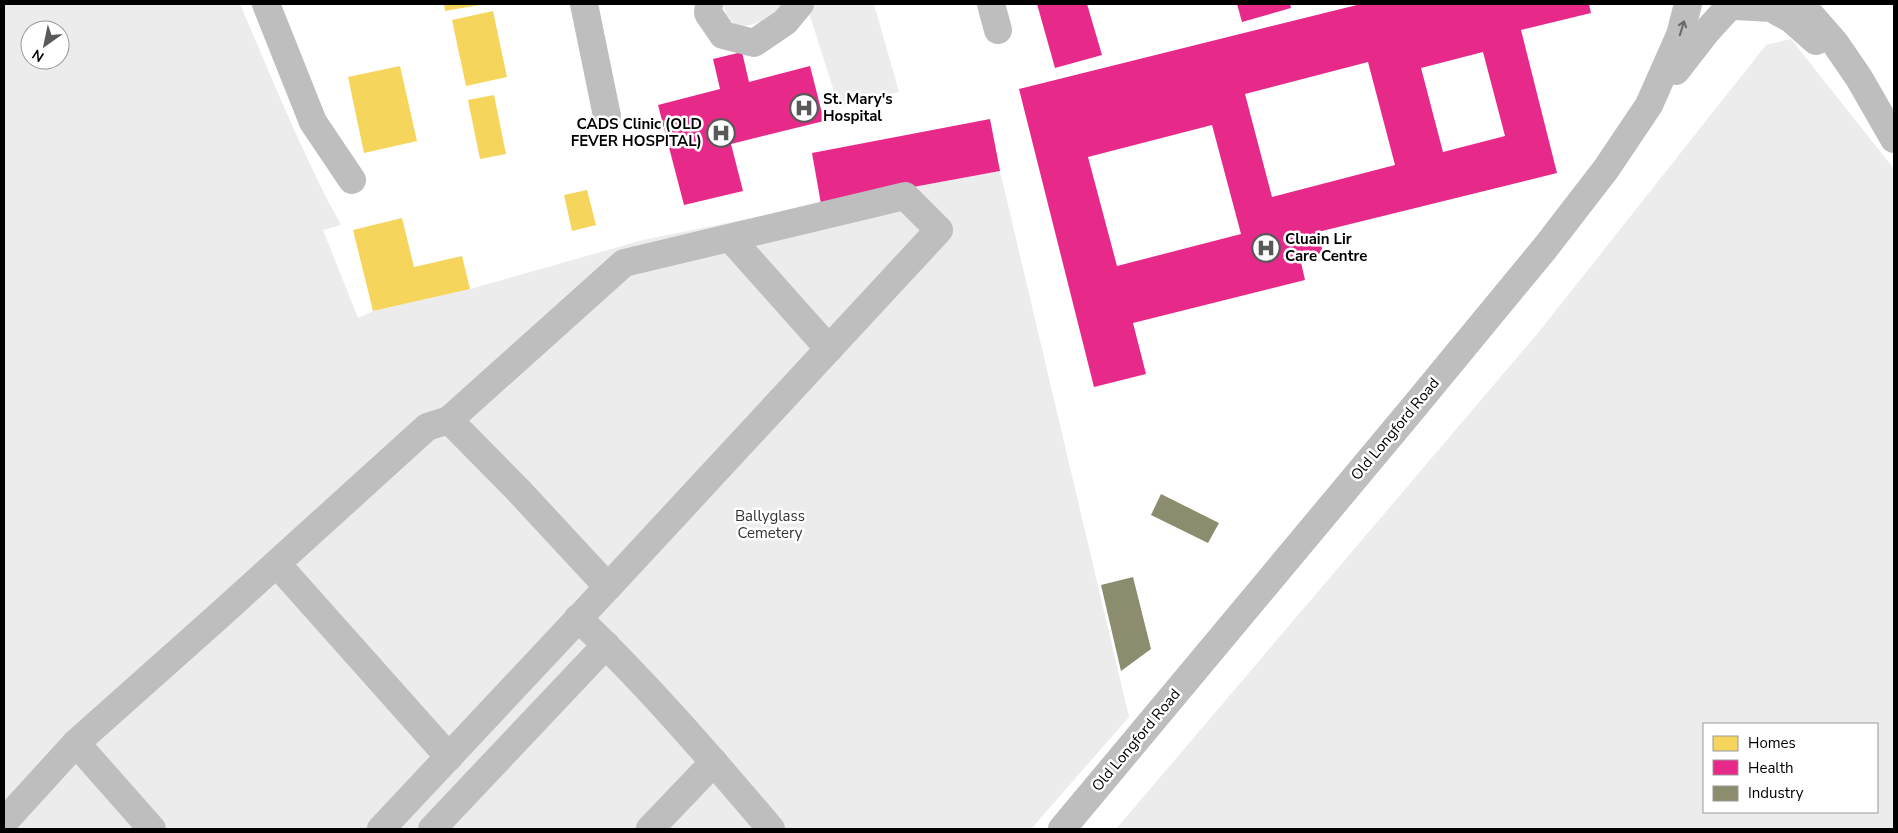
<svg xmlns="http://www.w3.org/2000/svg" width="1898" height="833" font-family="'Nunito Sans',sans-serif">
<rect width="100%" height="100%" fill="#fff"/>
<g fill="#ececec" fill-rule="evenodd">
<path d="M 4,4 L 240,4 C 272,78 302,154 341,225 L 323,230 L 358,318 L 373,311 L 470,289 L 643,240 L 821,204 L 1000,171 L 1129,717 L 1031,829 L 4,829 ZM 30,30 L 60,30 L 60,60 L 30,60 Z"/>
<path d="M 723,4 L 786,4 C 766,20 732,44 723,4 Z"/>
<polygon points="813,4 874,4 899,92 839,107 810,16"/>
<path d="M 1791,39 L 1894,169 L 1894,829 L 1116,829 L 1538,333 L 1766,45 ZM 1877,724 L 1877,812 L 1704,812 L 1704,724 Z"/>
</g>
<g fill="#f6d55c">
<polygon points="444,4 479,4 479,5 445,11"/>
<polygon points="493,11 507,77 466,86 452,20"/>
<polygon points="400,66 417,141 364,153 348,77"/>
<polygon points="494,95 506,154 480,159 468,100"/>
<polygon points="587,190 596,225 572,231 564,195"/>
<polygon points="402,218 414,267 462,256 470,289 373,311 353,230"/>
</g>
<g fill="#e7298a" fill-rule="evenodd">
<polygon points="1037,4 1087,4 1102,55 1055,68"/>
<polygon points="1237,4 1290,4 1291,8 1242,22"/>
<path d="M 1361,4 L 1589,4 L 1591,13 L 1521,30 L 1557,173 L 1318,232 L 1323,253 L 1300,258 L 1305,280 L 1133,323 L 1146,374 L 1094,387 L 1019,89 ZM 1483,52 L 1505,136 L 1443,152 L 1421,68 ZM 1368,62 L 1395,165 L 1272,197 L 1245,94 ZM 1212,125 L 1241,234 L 1117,266 L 1088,157 Z"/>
<polygon points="742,52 749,82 810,66 824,121 731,144 743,191 684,205 658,105 720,89 713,59"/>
<polygon points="990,119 1000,171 821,204 812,153"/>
</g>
<g fill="#8c8c6e">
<polygon points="1161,494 1219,523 1208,543 1151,515"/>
<polygon points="1133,577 1151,649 1121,671 1101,585"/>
</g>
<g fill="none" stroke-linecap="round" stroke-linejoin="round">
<g stroke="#bebebe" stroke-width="28">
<polyline points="266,4 313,122 352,180"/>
<polyline points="584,4 607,116"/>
<polyline points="709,4 708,13 723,35 754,43 785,22 800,4"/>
<polyline points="991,4 998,30"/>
<polyline points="1801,4 1835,43 1859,78 1894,139"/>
<polyline points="1736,6 1771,8 1791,19 1816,41"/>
<polyline points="1676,71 1707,31 1728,8"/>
<polyline points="731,239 829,349"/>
<polyline points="449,420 624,263 905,196 939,230 608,587"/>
<polyline points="277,564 449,757"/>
<path d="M 578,618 C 647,684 709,756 771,829"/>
<polyline points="4,822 76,743"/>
<polyline points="152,829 76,743 222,613 427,427 449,420 519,491 608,587 381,829"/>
<polyline points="432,829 606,645"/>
<polyline points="650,829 714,762"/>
<polyline points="1062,829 1414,407 1545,248 1606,169 1649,105 1680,35 1688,4"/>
</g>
</g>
<defs><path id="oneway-shaft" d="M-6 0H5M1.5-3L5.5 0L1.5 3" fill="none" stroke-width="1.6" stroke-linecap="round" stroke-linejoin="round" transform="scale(1.25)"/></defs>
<use stroke="#686868" href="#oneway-shaft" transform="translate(1682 28) rotate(-73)"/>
<defs>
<symbol id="hospital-ring" viewBox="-11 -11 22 22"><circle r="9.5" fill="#fff" stroke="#595959" stroke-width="1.5"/><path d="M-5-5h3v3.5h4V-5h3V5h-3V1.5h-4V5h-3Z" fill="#595959"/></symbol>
</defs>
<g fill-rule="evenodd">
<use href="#hospital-ring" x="788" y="92" width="32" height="32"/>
<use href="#hospital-ring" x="705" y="117" width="32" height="32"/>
<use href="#hospital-ring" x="1250" y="232" width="32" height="32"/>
</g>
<g text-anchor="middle" stroke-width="5" stroke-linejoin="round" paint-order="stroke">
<g font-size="15" font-weight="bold" fill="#000" stroke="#fff" text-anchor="start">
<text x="823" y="104">St. Mary's<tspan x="823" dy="17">Hospital</tspan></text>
<text x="702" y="129" text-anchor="end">CADS Clinic (OLD<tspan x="702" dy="17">FEVER HOSPITAL)</tspan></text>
<text x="1285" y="244">Cluain Lir<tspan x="1285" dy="17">Care Centre</tspan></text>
</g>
<g font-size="15" fill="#000" stroke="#fff">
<text transform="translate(1395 429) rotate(-50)" y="5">Old Longford Road</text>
<text transform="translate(1136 740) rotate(-50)" y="5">Old Longford Road</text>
</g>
<g font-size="15" fill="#333" stroke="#fff">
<text x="770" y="521">Ballyglass<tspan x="770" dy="17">Cemetery</tspan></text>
</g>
</g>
<rect width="1898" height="833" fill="none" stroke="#000000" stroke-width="10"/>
<rect x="1703" y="723" width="175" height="90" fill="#ffffff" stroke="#999999"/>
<rect x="1713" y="736" width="25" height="15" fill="#f6d55c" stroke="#999999"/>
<text x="1748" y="748" font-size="15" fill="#000000">Homes</text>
<rect x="1713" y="760" width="25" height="15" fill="#e7298a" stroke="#999999"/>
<text x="1748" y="773" font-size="15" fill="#000000">Health</text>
<rect x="1713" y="786" width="25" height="15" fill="#8c8c6e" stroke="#999999"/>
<text x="1748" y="798" font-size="15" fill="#000000">Industry</text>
<g transform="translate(45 45) rotate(213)"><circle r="24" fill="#ffffff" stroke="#999999"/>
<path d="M0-4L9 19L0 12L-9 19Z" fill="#595959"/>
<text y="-8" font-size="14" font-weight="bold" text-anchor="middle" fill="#000000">N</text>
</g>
</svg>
